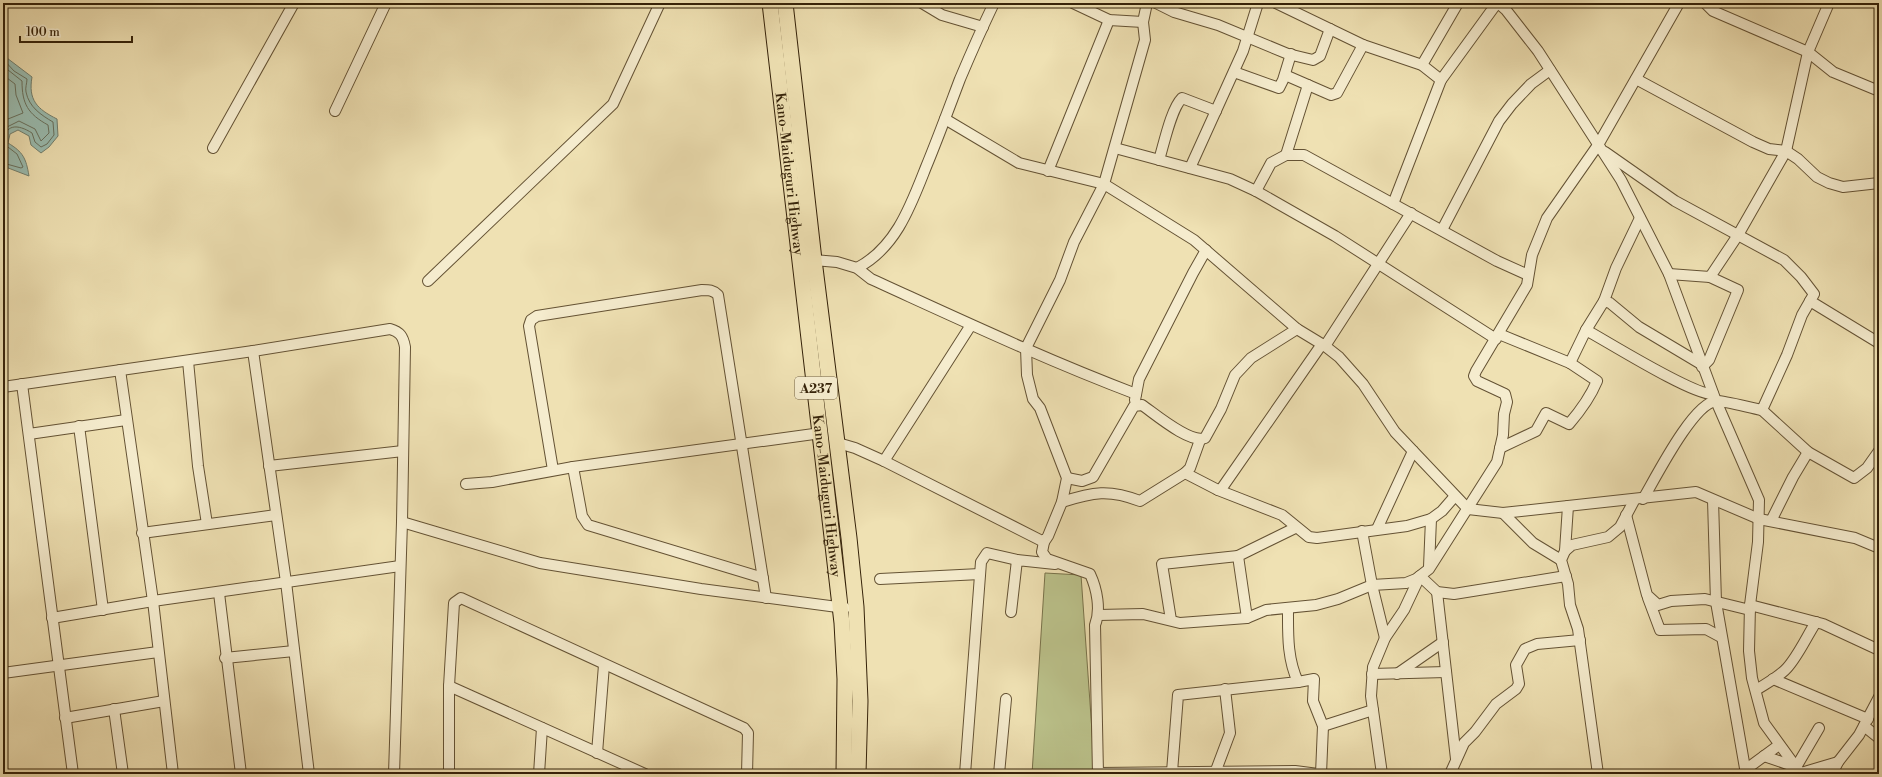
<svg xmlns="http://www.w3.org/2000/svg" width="1882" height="777" font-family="'Libre Bodoni',serif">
<rect width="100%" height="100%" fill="#efe1b3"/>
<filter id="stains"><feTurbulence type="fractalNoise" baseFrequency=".005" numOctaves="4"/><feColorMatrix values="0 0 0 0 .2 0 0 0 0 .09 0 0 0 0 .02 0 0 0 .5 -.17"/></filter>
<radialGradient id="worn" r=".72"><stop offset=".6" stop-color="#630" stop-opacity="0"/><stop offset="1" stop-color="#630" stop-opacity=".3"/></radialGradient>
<polygon fill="#bbc28b" stroke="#78724a" points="1045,573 1081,575 1095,774 1032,774"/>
<path fill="#9abdb1" stroke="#727f6e" d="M 3,55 L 32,77 C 28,100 37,109 57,119 L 58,136 L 49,147 L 41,153 L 31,145 L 29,136 L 18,130 L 10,134 L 8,143 C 23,152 26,158 29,176 L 3,166 Z"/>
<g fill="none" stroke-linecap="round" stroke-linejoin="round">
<g stroke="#68705d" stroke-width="1">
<path d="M 3,59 L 14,71 L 27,79 C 27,83 25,88 26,92 C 29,107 41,115 53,122 L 54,135 L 47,144 L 41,147 L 35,142 L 32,133 C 18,124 4,123 4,144 L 17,154 L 23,167 L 21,168 L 3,163"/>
<path d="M 3,66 L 22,81 C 22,104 28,114 48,125 L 49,133 L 41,141 L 35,129 L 19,121 L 3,129"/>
<polyline points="3,75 15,84 16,95 23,113 3,121"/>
</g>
<defs>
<g id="minor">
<polyline points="922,3 942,15 983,27"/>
<polyline points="1073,3 1109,20 1143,22"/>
<polyline points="1156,3 1174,12 1218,25 1288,54 1313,60 1320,56 1330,29"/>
<polyline points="1276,3 1363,45 1422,65 1441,80 1393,204"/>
<polyline points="1498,3 1506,10 1538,51 1621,180 1669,274 1716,401 1759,500 1758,542 1750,605 1749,651 1752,678 1764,723 1801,774"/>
<polyline points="1705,3 1713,11 1808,52 1833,72 1879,91"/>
<polyline points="1422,65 1458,3"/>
<polyline points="1234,72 1279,88 1283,80 1291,54"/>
<polyline points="1285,75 1331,95 1337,93 1363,45"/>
<polyline points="1636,79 1753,142 1769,149 1786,151 1798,159 1817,177 1829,183 1843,187 1879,183"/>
<polyline points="1441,80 1497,3"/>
<polyline points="335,111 386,3"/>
<polyline points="945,119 1019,163 1104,184 1194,240 1297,329 1325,346 1339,357 1363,384 1395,432 1468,509 1503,513 1696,492 1759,519 1855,538 1879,548"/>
<polyline points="213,148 294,3"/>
<polyline points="1115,148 1230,179 1256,191 1335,236 1496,339"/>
<polyline points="1605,152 1675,201 1784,260 1801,277 1814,294 1810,301 1879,343"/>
<polyline points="1286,155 1308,85"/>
<path d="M 1159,160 C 1164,144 1171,109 1182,98 L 1216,111"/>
<polyline points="1190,168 1243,51 1258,3"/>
<polyline points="1048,171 1109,20"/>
<polyline points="1256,191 1271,163 1286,155 1304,155 1497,261 1528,275"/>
<polyline points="1640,218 1616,268 1604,301 1610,303 1639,327 1701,364"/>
<polyline points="1442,230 1499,121 1512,104 1531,84 1550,70"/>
<path d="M 814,260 L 837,262 L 857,268 L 871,279 C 959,319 1046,360 1136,394"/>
<path d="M 857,268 C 896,248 911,205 926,167 C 938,138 949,108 960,79 C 971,53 982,28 994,3"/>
<polyline points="1669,274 1710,277 1738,235 1786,151 1808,52 1829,3"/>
<polyline points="428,281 613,104 660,3"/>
<polyline points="1586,330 1604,301"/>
<polyline points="1499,334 1570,363"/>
<polyline points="1325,346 1411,213"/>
<polyline points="253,351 286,582 309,774"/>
<polyline points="188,361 198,466 207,524"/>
<polyline points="1702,367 1709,360 1738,290 1710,277"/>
<polyline points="120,370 153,601 173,774"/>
<polyline points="22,384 73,774"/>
<path d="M 3,387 L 253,351 L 390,329 C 400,332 403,336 405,347 L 402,522 L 394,774"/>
<polyline points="1135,400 1139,379 1193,273 1206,250"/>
<polyline points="1762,410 1808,452 1854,478 1867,468 1879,451"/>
<polyline points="79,426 103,610"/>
<polyline points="29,434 126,420"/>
<polyline points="838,443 855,448 884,461 1044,542 1048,536 1062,502 1067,478 1040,408 1033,399 1027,375 1026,348 1060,280 1074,242 1104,184 1145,40 1143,22 1147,3"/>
<path d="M 1500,448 L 1536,431 L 1546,413 L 1569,424 C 1581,410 1590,398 1597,381 L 1570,363 L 1586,330 C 1608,342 1694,396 1713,394"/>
<polyline points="884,461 971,325"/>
<polyline points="269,466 403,451"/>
<polyline points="573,467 582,516 588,525 763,578"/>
<path d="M 553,470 L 529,326 L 531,320 L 537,316 L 702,290 C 709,290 713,290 718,295 L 766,598"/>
<polyline points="1185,473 1218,490 1222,488 1322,344"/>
<path d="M 1067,478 L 1082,481 L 1093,477 L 1134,406 L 1142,405 C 1155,414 1190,444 1205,438 L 1221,409 L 1235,375 L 1251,358 L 1297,329"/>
<polyline points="466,484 492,482 573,467 821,433"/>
<polyline points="1218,490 1282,515 1309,537 1317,538 1407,526 1431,519 1442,511 1455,496"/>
<path d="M 1643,499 C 1655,479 1693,403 1716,401 C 1727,401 1750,408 1762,410 L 1787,355 L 1802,315 L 1810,301"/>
<polyline points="1713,500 1716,602 1746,774"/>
<path d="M 1062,502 C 1093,492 1109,489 1140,501 L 1185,473 L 1190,468 L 1200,440"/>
<polyline points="1503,513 1533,543 1561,560"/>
<polyline points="1626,515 1647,595 1658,605 1671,601 1705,599 1750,610"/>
<polyline points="1771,521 1793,477 1808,452"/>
<polyline points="402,522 540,563 701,589 845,608"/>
<polyline points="1377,529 1413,451"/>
<polyline points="1362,531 1372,585 1385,638"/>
<polyline points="142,533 276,515"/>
<path d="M 1044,542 L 1042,552 L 1047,559 L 1090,574 C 1097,589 1101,610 1095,625 L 1098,774"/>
<polyline points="1565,551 1568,506"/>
<polyline points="1429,567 1431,519"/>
<polyline points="880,579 980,574"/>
<polyline points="1437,592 1456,759"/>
<polyline points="219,593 241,774"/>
<polyline points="1648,598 1660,630 1706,629 1721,637"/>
<polyline points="1750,605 1823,624 1879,650"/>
<path d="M 1288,608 C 1288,634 1287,658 1298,682 L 1314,679 L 1313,701 L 1323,726 L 1321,774"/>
<polyline points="1011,612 1017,560 1055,564"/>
<polyline points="1099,615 1143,614 1180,623 1247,618 1266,610 1316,605 1338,599 1372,585 1406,583 1416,579 1429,569 1497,462 1503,435 1504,414 1507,402 1505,394 1477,381 1474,376 1476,371 1527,285 1532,255 1547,218 1598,145 1679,3"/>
<polyline points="52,618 153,601 400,566"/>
<polyline points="1247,618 1238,556 1295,528"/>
<polyline points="1171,620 1162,564 1238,556"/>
<polyline points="225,658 294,651"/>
<polyline points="3,673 158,652"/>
<polyline points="1372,674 1446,672"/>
<polyline points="1397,674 1443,642"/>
<polyline points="1773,679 1868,719"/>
<path d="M 1756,690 C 1767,683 1779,677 1787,668 C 1798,656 1807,636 1816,622"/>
<polyline points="114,709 123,774"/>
<polyline points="65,718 164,701"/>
<polyline points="1323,726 1373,710"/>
<polyline points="1864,726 1879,738"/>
<polyline points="597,753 604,665"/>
<polyline points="1764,756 1796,767"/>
<polyline points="1745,770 1779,745"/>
<polyline points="1172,772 1178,695 1298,682"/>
<polyline points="1098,773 1295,771 1318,774"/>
<polyline points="1215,773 1230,733 1225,689"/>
<polyline points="1801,773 1838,762"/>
<polyline points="449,774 449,686"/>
<polyline points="539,774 542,728"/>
<polyline points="645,774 449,686 454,603 461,598 744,728 748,733 747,774"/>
<polyline points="965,774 981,562 987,553 1017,560"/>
<polyline points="999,774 1006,699"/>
<polyline points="1382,774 1371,696 1373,667 1385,638 1404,610 1420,576 1437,592 1454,594 1566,576"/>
<polyline points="1450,774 1464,743 1475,732 1496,704 1516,689 1519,684 1516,665 1525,649 1537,644 1580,640"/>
<polyline points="1598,774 1578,629 1570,605 1568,584 1561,560 1565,551 1572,545 1608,537 1620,527 1635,499"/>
<polyline points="1792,774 1819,728"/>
<polyline points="1832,774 1838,762 1859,735 1879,697"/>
</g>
<g id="highway">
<path id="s1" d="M 770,3 L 842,623 L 845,679 L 844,774"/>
<polyline points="785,3 814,260 849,538 856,607 860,701 858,774"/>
</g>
</defs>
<use href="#minor" stroke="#645234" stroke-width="12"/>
<use href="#highway" stroke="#352209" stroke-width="17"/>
<use href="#minor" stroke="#f5ecce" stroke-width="10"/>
<use href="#highway" stroke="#efe1b3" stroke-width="15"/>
</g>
<g text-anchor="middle" stroke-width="3" stroke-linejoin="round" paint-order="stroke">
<rect fill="#f5ecce" stroke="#6f5f44" stroke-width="1" x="795" y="377" width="42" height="22" rx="3"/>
<g font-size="13" font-weight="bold" fill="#352209">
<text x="816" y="393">A237</text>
</g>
<g font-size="14" fill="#352209" stroke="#f5ecce">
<text dy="5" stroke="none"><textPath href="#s1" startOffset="172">Kano-Maiduguri Highway</textPath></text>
<text dy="5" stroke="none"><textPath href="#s1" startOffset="496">Kano-Maiduguri Highway</textPath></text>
</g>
</g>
<rect width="1882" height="777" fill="none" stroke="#efe1b3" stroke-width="16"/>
<rect x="4" y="4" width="1874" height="769" fill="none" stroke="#352209" stroke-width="2"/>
<rect x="8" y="8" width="1866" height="761" fill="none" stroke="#352209"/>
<path d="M20 36v6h112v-6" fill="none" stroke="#352209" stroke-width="2"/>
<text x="26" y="36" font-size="12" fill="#352209" stroke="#f5ecce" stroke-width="3" paint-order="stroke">100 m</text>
<rect width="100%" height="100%" filter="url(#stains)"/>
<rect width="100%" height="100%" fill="url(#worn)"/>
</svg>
